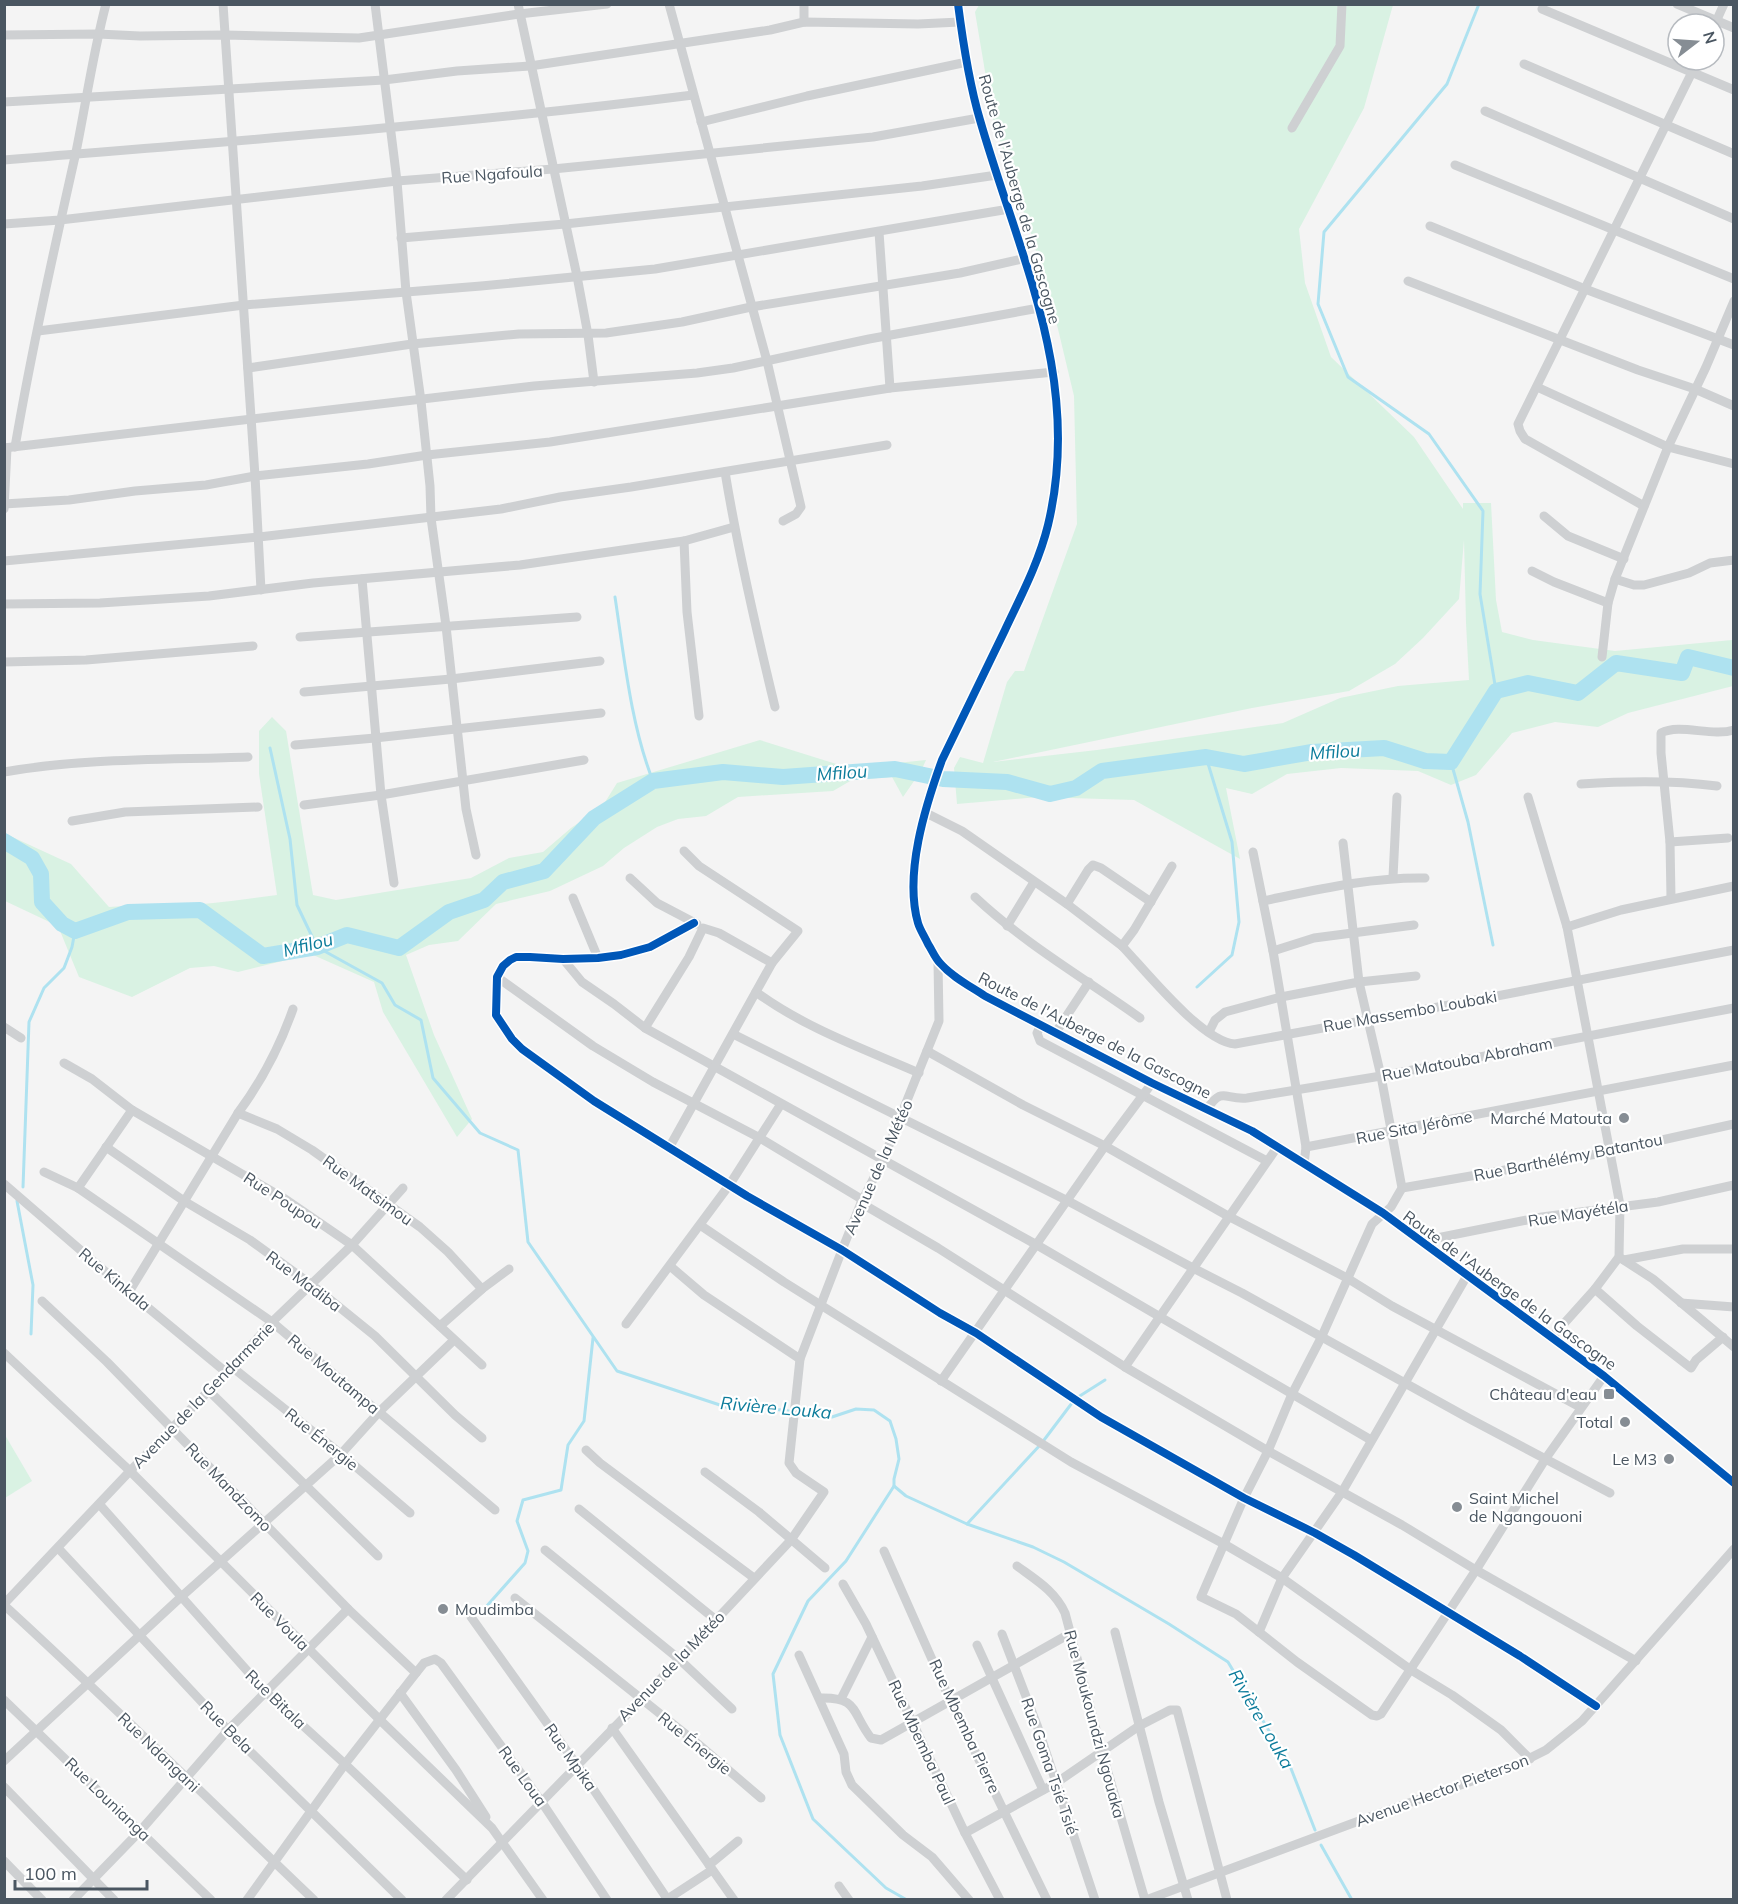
<svg xmlns="http://www.w3.org/2000/svg" width="1738" height="1904" font-family="Mulish,sans-serif">
<rect width="100%" height="100%" fill="#f4f4f4"/>
<g fill="#d9f2e3" fill-rule="evenodd">
<path d="M 979,5 L 1393,5 L 1364,108 L 1299,229 L 1305,283 L 1331,357 L 1414,437 L 1463,509 L 1463,503 L 1491,503 L 1496,600 L 1502,632 L 1533,640 L 1615,651 L 1732,640 L 1733,686 L 1628,713 L 1598,727 L 1555,722 L 1512,733 L 1476,775 L 1451,785 L 1418,771 L 1341,768 L 1287,774 L 1252,794 L 1226,788 L 1240,859 L 1134,800 L 1039,797 L 957,804 L 954,768 L 960,757 L 983,763 L 1007,682 L 1015,671 L 1024,671 L 1077,524 L 1074,396 L 1058,329 L 1033,240 L 993,119 L 975,12 ZM 1464,540 L 1466,623 L 1469,680 L 1398,686 L 1340,698 L 1283,723 L 1097,750 L 993,762 L 1252,708 L 1349,691 L 1395,664 L 1423,638 L 1459,599 Z"/>
<path d="M 272,717 L 286,731 L 313,895 L 336,900 L 471,878 L 509,858 L 543,852 L 571,828 L 602,807 L 617,783 L 760,740 L 849,768 L 926,760 L 921,771 L 903,797 L 892,777 L 852,780 L 833,791 L 738,797 L 706,816 L 678,819 L 657,827 L 624,848 L 603,866 L 550,891 L 496,904 L 458,941 L 429,945 L 406,955 L 434,1035 L 472,1119 L 457,1137 L 383,1012 L 374,982 L 311,954 L 238,972 L 214,966 L 190,968 L 132,997 L 79,977 L 58,926 L 5,901 L 5,835 L 8,835 L 71,864 L 109,907 C 128,905 146,908 165,907 C 203,905 240,900 277,895 L 259,774 L 259,731 Z"/>
<polygon points="5,1435 32,1481 5,1498 4,1498"/>
</g>
<g fill="none" stroke-linecap="round" stroke-linejoin="round">
<g stroke="#aee2f0" stroke-width="3">
<polyline points="1479,4 1447,84 1324,232 1318,304 1348,377 1429,434 1483,511 1480,594 1496,691"/>
<path d="M 615,597 C 624,656 631,726 653,781"/>
<polyline points="270,748 290,839 297,905 317,947 382,983 395,1005 421,1020 433,1078 480,1133 518,1150 528,1242 617,1371 729,1408 766,1408 832,1417 856,1409 874,1410 890,1421 896,1439 899,1459 894,1479 894,1486 906,1496 967,1524 1033,1547 1064,1562 1169,1624 1228,1662 1290,1766 1315,1830"/>
<polyline points="1451,762 1468,822 1493,945"/>
<polyline points="1197,987 1232,955 1239,922 1232,842 1206,757"/>
<polyline points="23,1187 29,1022 44,988 64,968 72,947 75,931"/>
<polyline points="17,1201 33,1285 31,1334"/>
<polyline points="894,1486 846,1561 808,1601 773,1674 780,1735 813,1819 886,1888 907,1900"/>
<polyline points="967,1524 1041,1444 1075,1399 1105,1380"/>
<polyline points="485,1608 525,1563 528,1551 517,1521 523,1500 561,1490 568,1445 584,1421 593,1338"/>
<polyline points="1321,1845 1352,1900"/>
</g>
<polyline stroke="#aee2f0" stroke-width="16" points="4,841 32,858 41,874 42,902 62,924 75,931 128,912 200,910 263,956 317,947 347,935 399,948 449,912 484,900 503,882 544,871 594,818 653,781 723,772 783,777 895,769 943,779 1007,782 1050,794 1076,788 1102,771 1206,757 1244,764 1312,752 1384,748 1425,761 1451,762 1496,691 1528,683 1578,693 1616,663 1682,673 1688,657 1734,668"/>
<g stroke="#ced0d2" stroke-width="9">
<polyline points="223,4 255,476 261,590"/>
<polyline points="375,4 397,181 406,292 421,401 430,486 431,518 446,626 466,809 476,855"/>
<polyline points="518,4 577,276 588,335 594,382"/>
<polyline points="669,4 767,361 801,507 796,514 783,521"/>
<path d="M 958,4 C 963,43 969,83 980,120 C 1019,256 1083,379 1048,525 C 1039,562 1021,596 1005,630 C 984,673 963,717 942,760 C 925,807 904,874 918,923 C 920,930 925,937 928,944 C 932,950 935,958 940,963 C 952,977 970,986 985,996 L 1152,1083 L 1252,1131 L 1383,1213 L 1604,1376 L 1734,1483"/>
<polyline points="1677,4 1734,28"/>
<polyline points="1542,9 1734,90"/>
<polyline points="804,22 804,4"/>
<polyline points="1715,24 1724,4"/>
<polyline points="4,35 98,34 140,36 225,35 359,38 519,14 607,4"/>
<polyline points="1524,64 1734,154"/>
<polyline points="4,102 384,80 457,71 530,66 770,30 804,22 918,24 960,22"/>
<polyline points="1485,111 1734,219"/>
<polyline points="701,122 807,96 967,62"/>
<polyline points="1292,128 1340,46 1342,4"/>
<path d="M 4,160 C 234,141 464,124 693,95"/>
<polyline points="1455,165 1734,279"/>
<polyline points="4,224 60,220 397,181 553,169 873,137 979,118"/>
<polyline points="1430,226 1585,289 1734,345"/>
<polyline points="879,232 890,388"/>
<polyline points="401,238 565,224 922,186 997,175"/>
<polyline points="1408,281 1638,370 1695,389 1734,406"/>
<polyline points="38,331 244,305 481,286 655,269 1009,209"/>
<polyline points="248,368 412,344 519,334 606,333 682,322 751,307 960,273 1026,258"/>
<polyline points="1537,387 1668,447 1734,464"/>
<path d="M 15,447 C 32,348 54,250 76,152 C 86,103 93,53 106,4"/>
<polyline points="4,448 534,386 697,373 733,368 869,339 1039,308"/>
<path d="M 725,472 C 738,551 756,629 775,707"/>
<polyline points="4,504 69,500 135,491 206,485 255,476 368,464 427,455 550,442 890,388 1054,372"/>
<polyline points="1644,506 1525,439 1520,431 1518,424 1698,60"/>
<polyline points="4,509 7,448"/>
<polyline points="1544,516 1568,536 1624,559"/>
<polyline points="684,541 687,612 699,716"/>
<polyline points="4,561 259,537 501,509 560,497 631,487 887,445"/>
<polyline points="1532,571 1554,582 1608,603"/>
<polyline points="362,579 381,795 394,883"/>
<polyline points="1615,579 1634,585 1644,585 1689,573 1710,563 1734,560"/>
<polyline points="4,604 100,603 209,596 313,583 520,565 684,541 734,527"/>
<polyline points="300,637 577,617"/>
<polyline points="1602,657 1608,603 1615,579 1668,447 1706,367 1734,301"/>
<polyline points="4,662 86,660 253,646"/>
<polyline points="304,692 451,679 600,661"/>
<polyline points="295,745 375,738 601,713"/>
<path d="M 4,772 C 84,758 167,760 248,757"/>
<path d="M 1581,784 C 1626,781 1672,780 1717,786"/>
<polyline points="1528,797 1567,927 1620,1205 1619,1257 1595,1289 1551,1338"/>
<polyline points="304,805 381,795 584,760"/>
<polyline points="926,813 962,831 1067,904 1122,946 1134,930 1172,866"/>
<polyline points="72,821 125,812 258,807"/>
<polyline points="1670,842 1728,838"/>
<polyline points="1343,843 1359,982 1381,1076 1402,1188 1391,1207 1372,1224 1322,1336 1292,1394 1268,1451 1244,1498 1201,1597 1236,1614 1297,1662 1372,1715 1377,1716 1381,1714 1476,1570 1546,1458 1604,1376"/>
<polyline points="1253,852 1273,951 1306,1147 1304,1164"/>
<polyline points="1393,877 1397,797"/>
<polyline points="630,878 657,903 697,924"/>
<path d="M 975,897 C 1025,944 1084,978 1140,1018"/>
<polyline points="573,898 598,958"/>
<path d="M 1671,898 L 1670,842 L 1661,753 L 1661,733 C 1680,723 1711,737 1734,730"/>
<path d="M 1263,901 C 1316,890 1370,877 1425,878"/>
<polyline points="1067,904 1088,870 1093,865 1101,868 1151,902"/>
<polyline points="694,923 650,947 621,955 598,958 563,959 530,957 516,957 510,960 503,966 497,977 496,1015 512,1039 522,1049 594,1101 747,1196 842,1250 940,1313 976,1333 1101,1417 1244,1498 1315,1533 1354,1555 1520,1656 1596,1706"/>
<polyline points="1007,926 1034,882"/>
<polyline points="1567,927 1621,910 1734,886"/>
<path d="M 1122,946 C 1145,970 1202,1042 1235,1044 L 1471,1001 L 1734,950"/>
<polyline points="1273,951 1314,938 1414,925"/>
<polyline points="563,959 582,982 614,1004 645,1028 1037,1245 1371,1440"/>
<polyline points="497,977 593,1046 653,1082 760,1138 863,1200"/>
<path d="M 756,992 C 805,1028 864,1049 919,1073"/>
<polyline points="1041,1025 1037,1033 1040,1041 1267,1161"/>
<polyline points="4,1027 21,1038"/>
<polyline points="645,1028 689,957 703,928 719,933 772,963"/>
<polyline points="1056,1032 1089,982"/>
<polyline points="1209,1032 1215,1020 1225,1012 1281,997 1359,982 1416,976"/>
<polyline points="733,1034 1068,1201 1193,1268 1242,1293 1470,1419 1610,1493"/>
<polyline points="927,1051 1023,1105 1105,1146 1228,1216 1347,1278 1392,1306 1580,1407"/>
<polyline points="64,1063 92,1079 132,1110 285,1199 352,1245 482,1365"/>
<path d="M 1207,1109 C 1223,1086 1224,1100 1247,1098 L 1381,1076 L 1734,1008"/>
<polyline points="238,1113 277,1129 312,1150 420,1227 448,1252 482,1289"/>
<polyline points="106,1147 184,1201 250,1240 312,1285 375,1336 455,1415 482,1438"/>
<polyline points="1306,1147 1734,1065"/>
<polyline points="669,1148 772,963 798,931 699,866 684,851"/>
<polyline points="44,1172 78,1188 272,1322 495,1510"/>
<polyline points="4,1184 129,1292 227,1373"/>
<polyline points="78,1188 132,1110"/>
<polyline points="1402,1188 1608,1152 1734,1124"/>
<polyline points="861,1203 938,1248 1125,1367 1268,1451 1402,1525 1476,1570 1636,1661"/>
<polyline points="700,1225 784,1282 1071,1462 1224,1544 1282,1578 1411,1670 1452,1695 1501,1730 1530,1759"/>
<polyline points="1422,1241 1542,1217 1658,1202 1734,1185"/>
<polyline points="1619,1257 1653,1279 1734,1347"/>
<polyline points="1624,1260 1683,1249 1734,1249"/>
<polyline points="670,1266 704,1295 800,1359"/>
<polyline points="1595,1289 1637,1326 1691,1368 1696,1360 1723,1337"/>
<path d="M 129,1292 L 238,1113 C 261,1082 280,1046 293,1009"/>
<polyline points="42,1301 107,1362 348,1609 416,1673"/>
<polyline points="1681,1303 1734,1307"/>
<polyline points="626,1324 730,1184 781,1104"/>
<polyline points="440,1326 482,1289 509,1269"/>
<polyline points="4,1353 130,1471 380,1720 492,1828 543,1900"/>
<polyline points="232,1367 341,1454 410,1513"/>
<polyline points="1125,1367 1278,1146"/>
<polyline points="941,1381 1105,1146 1152,1083"/>
<polyline points="209,1391 378,1556"/>
<polyline points="586,1450 600,1463 754,1578"/>
<polyline points="705,1472 759,1512 825,1568"/>
<polyline points="100,1505 266,1692 345,1764 467,1880"/>
<polyline points="579,1509 716,1620"/>
<polyline points="58,1548 228,1730 402,1900"/>
<polyline points="545,1550 679,1659 732,1709"/>
<polyline points="884,1551 950,1700 1047,1900"/>
<path d="M 1017,1566 C 1036,1580 1055,1591 1065,1613 L 1102,1752 L 1145,1900"/>
<polyline points="843,1584 866,1624 965,1833 1000,1900"/>
<polyline points="515,1598 698,1744 761,1798"/>
<polyline points="4,1604 130,1471 232,1367 272,1322 352,1245 403,1188"/>
<path d="M 4,1605 C 109,1701 211,1802 314,1900"/>
<polyline points="471,1617 577,1765 668,1900"/>
<polyline points="1115,1632 1159,1802 1188,1900"/>
<polyline points="1259,1632 1282,1578 1342,1492 1468,1274"/>
<polyline points="1002,1634 1037,1725 1095,1900"/>
<polyline points="977,1645 1043,1790"/>
<polyline points="799,1655 844,1754 846,1772 852,1785 903,1835 932,1857 969,1900"/>
<polyline points="400,1693 456,1770 486,1817"/>
<path d="M 820,1698 C 859,1697 851,1712 871,1738 L 881,1740 L 1071,1633"/>
<polyline points="841,1699 872,1637"/>
<polyline points="4,1700 211,1900"/>
<polyline points="612,1728 734,1900"/>
<polyline points="4,1761 181,1597 341,1454 379,1412 454,1340"/>
<polyline points="4,1787 114,1900"/>
<polyline points="965,1833 1056,1783 1139,1726 1170,1710 1177,1710 1227,1900"/>
<polyline points="4,1861 42,1900"/>
<polyline points="709,1865 738,1841"/>
<polyline points="839,1886 849,1900"/>
<polyline points="73,1900 141,1830 228,1730 348,1609"/>
<polyline points="247,1900 345,1764 416,1673 424,1663 435,1659 441,1663 541,1801 607,1900"/>
<polyline points="446,1900 641,1700 791,1540 824,1492 796,1473 789,1463 800,1359 842,1250 861,1203 883,1160 939,1021 938,962"/>
<polyline points="666,1900 712,1870"/>
<polyline points="1146,1900 1383,1812 1512,1767 1546,1750 1582,1721 1734,1549"/>
</g>
<defs>
<g id="cycleway">
<path d="M 958,4 C 963,43 969,83 980,120 C 1019,256 1083,379 1048,525 C 1039,562 1021,596 1005,630 C 984,673 963,717 942,760 C 925,807 904,874 918,923 C 920,930 925,937 928,944 C 932,950 935,958 940,963 C 952,977 970,986 985,996 L 1152,1083 L 1252,1131 L 1383,1213 L 1604,1376 L 1734,1483"/>
<polyline points="694,923 650,947 621,955 598,958 563,959 530,957 516,957 510,960 503,966 497,977 496,1015 512,1039 522,1049 594,1101 747,1196 842,1250 940,1313 976,1333 1101,1417 1244,1498 1315,1533 1354,1555 1520,1656 1596,1706"/>
</g>
</defs>
<use href="#cycleway" stroke="#fff" stroke-width="11"/>
<use href="#cycleway" stroke="#0057b8" stroke-width="8"/>
</g>
<g fill="#868d94" stroke="#fff" stroke-width="2">
<circle cx="1624" cy="1118" r="6"/>
<rect x="1603" y="1388" width="12" height="12" rx="3"/>
<circle cx="1625" cy="1422" r="6"/>
<circle cx="1669" cy="1459" r="6"/>
<circle cx="1457" cy="1507" r="6"/>
<circle cx="443" cy="1609" r="6"/>
</g>
<g text-anchor="middle" stroke-width="4.5" stroke-linejoin="round" paint-order="stroke">
<g font-size="16" fill="#4a5661" stroke="#fff">
<text transform="translate(492 174) rotate(-4)" y="6">Rue Ngafoula</text>
<text transform="translate(1020 199) rotate(74)" y="6">Route de l'Auberge de la Gascogne</text>
<text transform="translate(1410 1011) rotate(-10)" y="6">Rue Massembo Loubaki</text>
<text transform="translate(1095 1035) rotate(27)" y="6">Route de l'Auberge de la Gascogne</text>
<text transform="translate(1467 1059) rotate(-11)" y="6">Rue Matouba Abraham</text>
<text transform="translate(1414 1127) rotate(-11)" y="6">Rue Sita Jérôme</text>
<text transform="translate(1568 1157) rotate(-11)" y="6">Rue Barthélémy Batantou</text>
<text transform="translate(878 1167) rotate(-66)" y="6">Avenue de la Météo</text>
<text transform="translate(368 1190) rotate(36)" y="6">Rue Matsimou</text>
<text transform="translate(283 1200) rotate(33)" y="6">Rue Poupou</text>
<text transform="translate(1578 1213) rotate(-9)" y="6">Rue Mayétéla</text>
<text transform="translate(115 1279) rotate(40)" y="6">Rue Kinkala</text>
<text transform="translate(304 1281) rotate(37)" y="6">Rue Madiba</text>
<text transform="translate(1510 1290) rotate(36)" y="6">Route de l'Auberge de la Gascogne</text>
<text transform="translate(334 1374) rotate(40)" y="6">Rue Moutampa</text>
<text transform="translate(203 1395) rotate(-46)" y="6">Avenue de la Gendarmerie</text>
<text transform="translate(322 1439) rotate(39)" y="6">Rue Énergie</text>
<text transform="translate(229 1487) rotate(46)" y="6">Rue Mandzomo</text>
<text transform="translate(280 1621) rotate(45)" y="6">Rue Voula</text>
<text transform="translate(671 1666) rotate(-46)" y="6">Avenue de la Météo</text>
<text transform="translate(276 1699) rotate(44)" y="6">Rue Bitala</text>
<text transform="translate(1095 1724) rotate(75)" y="6">Rue Moukoundzi Ngouaka</text>
<text transform="translate(965 1726) rotate(65)" y="6">Rue Mbemba Pierre</text>
<text transform="translate(227 1727) rotate(45)" y="6">Rue Bela</text>
<text transform="translate(922 1742) rotate(65)" y="6">Rue Mbemba Paul</text>
<text transform="translate(695 1743) rotate(39)" y="6">Rue Énergie</text>
<text transform="translate(159 1752) rotate(44)" y="6">Rue Ndangani</text>
<text transform="translate(571 1757) rotate(55)" y="6">Rue Mpika</text>
<text transform="translate(1050 1766) rotate(71)" y="6">Rue Goma Tsié Tsié</text>
<text transform="translate(523 1776) rotate(54)" y="6">Rue Loua</text>
<text transform="translate(1442 1790) rotate(-20)" y="6">Avenue Hector Pieterson</text>
<text transform="translate(108 1799) rotate(44)" y="6">Rue Lounianga</text>
</g>
<g font-size="16" fill="#4a5661" stroke="#fff" text-anchor="end">
<text x="1612" y="1124">Marché Matouta</text>
<text x="1597" y="1400">Château d'eau</text>
<text x="1613" y="1428">Total</text>
<text x="1657" y="1465">Le M3</text>
<text x="1469" y="1504" text-anchor="start">Saint Michel<tspan x="1469" dy="18">de Ngangouoni</tspan></text>
<text x="455" y="1615" text-anchor="start">Moudimba</text>
</g>
<g font-size="18" font-style="italic" fill="#0c7c9b" stroke="#fff">
<text transform="translate(1335 752) rotate(-4)" y="6">Mfilou</text>
<text transform="translate(842 773) rotate(-4)" y="6">Mfilou</text>
<text transform="translate(308 945) rotate(-14)" y="6">Mfilou</text>
<text transform="translate(776 1408) rotate(5)" y="6">Rivière Louka</text>
<text transform="translate(1261 1719) rotate(60)" y="6">Rivière Louka</text>
</g>
</g>
<rect width="1738" height="1904" fill="none" stroke="#4a5661" stroke-width="12"/>
<g transform="translate(1696 42) rotate(73)"><circle r="28" fill="#ffffff" stroke="#b7bbc0" stroke-width="1.5"/>
<path d="M0-4.5L10 22L0 15L-10 22Z" fill="#868d94"/>
<text y="-9" font-size="16" font-weight="bold" text-anchor="middle" fill="#4a5661">N</text>
</g>
<path d="M15 1880v9h132v-9" fill="none" stroke="#4a5661" stroke-width="3"/>
<text x="24" y="1880" font-size="18" fill="#4a5661" stroke="#ffffff" stroke-width="4.5" paint-order="stroke">100 m</text>
</svg>
